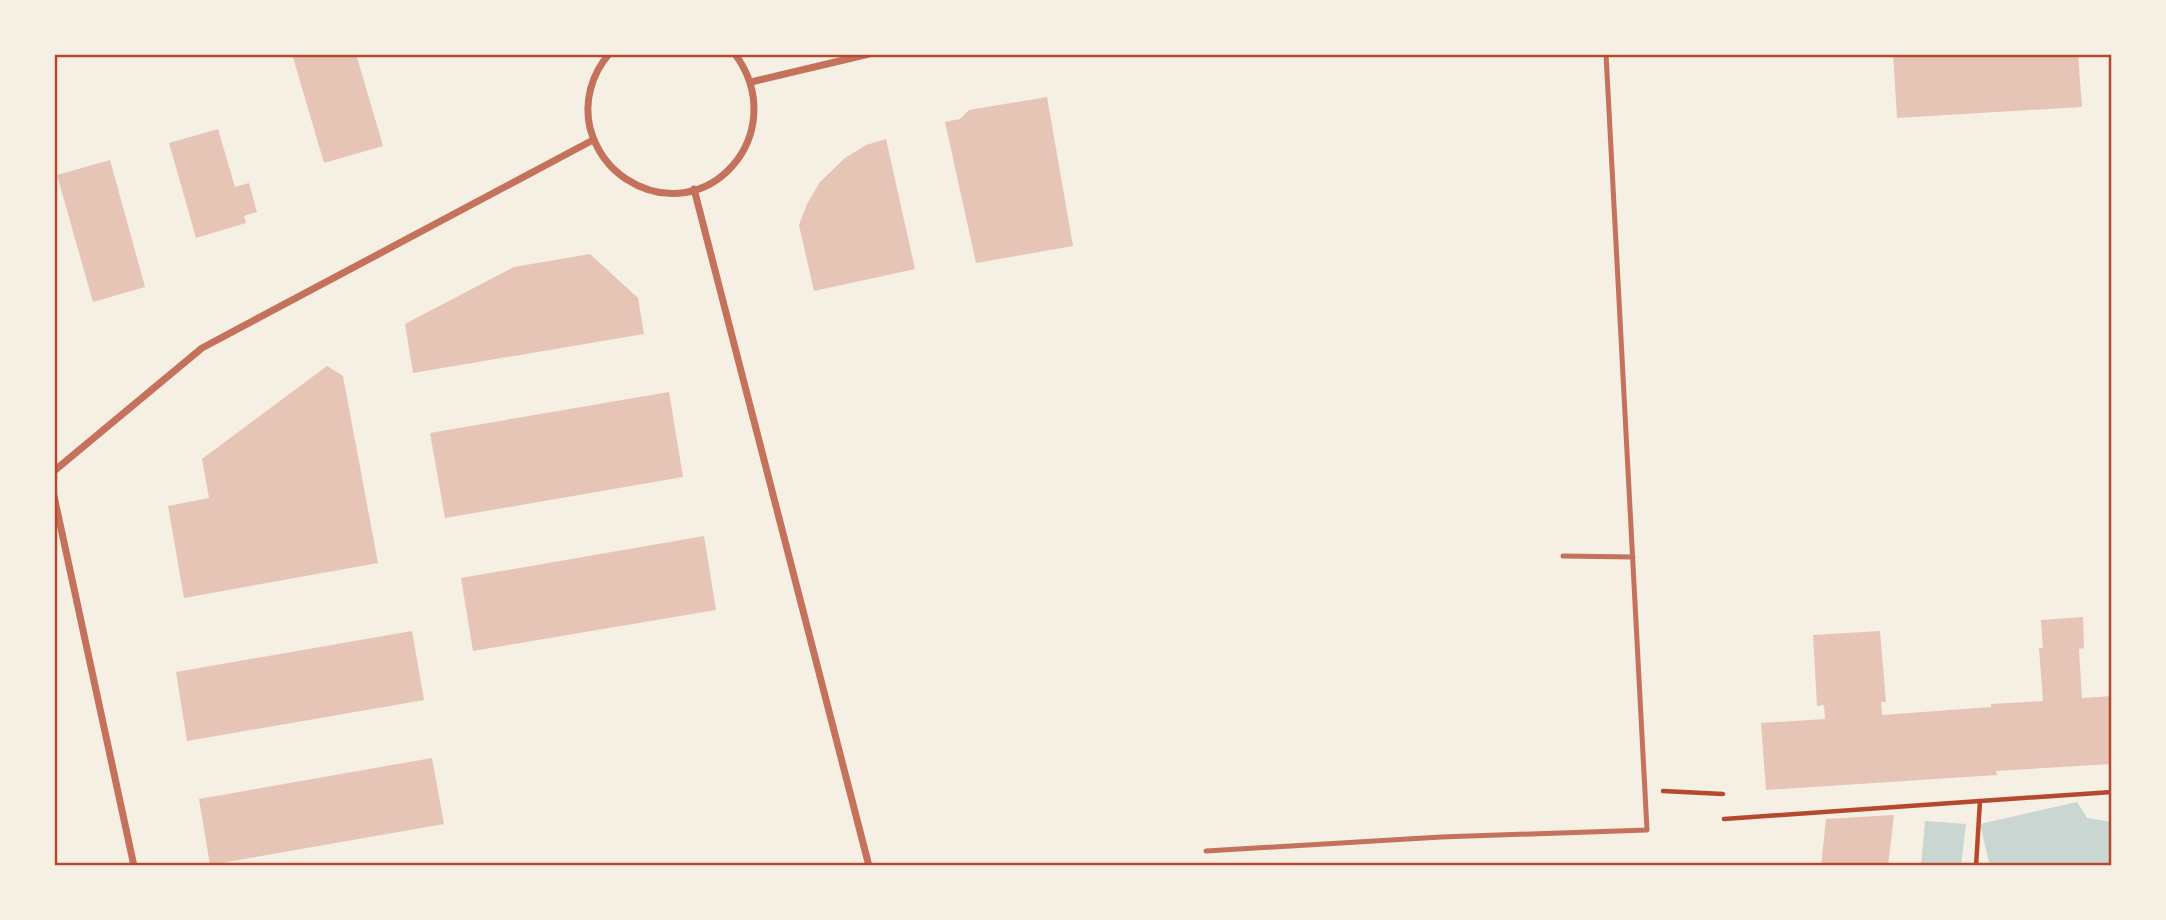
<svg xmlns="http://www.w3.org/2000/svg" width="2166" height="920" font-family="'Libre Baskerville',serif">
<rect width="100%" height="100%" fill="#f6efe4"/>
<g fill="#c9d6d2">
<polygon points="2077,802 2087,818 2112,822 2112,866 1990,866 1980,824"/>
<polygon points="1925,821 1966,824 1961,866 1921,866"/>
</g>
<g fill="#e6c5b7">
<polygon points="292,54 356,54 383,146 324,163"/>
<polygon points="1893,54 2078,54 2082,107 1897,118"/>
<polygon points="1047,97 1073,246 976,263 945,122 960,119 969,110"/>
<polygon points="218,129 235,187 249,183 257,212 244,216 246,223 196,238 169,143"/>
<polygon points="886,139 915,269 814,291 799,225 807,204 820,182 845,158 866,145"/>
<polygon points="110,160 145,287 93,302 57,175"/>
<polygon points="590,254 638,298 644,334 413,373 405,324 514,267"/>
<polygon points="327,366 343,376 378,563 184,598 168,506 209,498 202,459"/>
<polygon points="669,392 683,477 445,518 430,433"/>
<polygon points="704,536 716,610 473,651 461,578"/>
<polygon points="2083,617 2084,648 2079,649 2082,698 2112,696 2112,764 1996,771 1997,775 1766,790 1761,723 1825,719 1824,705 1817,706 1813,635 1880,631 1886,702 1881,702 1882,715 1991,707 1991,704 2043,701 2039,648 2043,648 2041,620"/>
<polygon points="412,631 424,700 187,741 176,672"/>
<polygon points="432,758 444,824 210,865 199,799"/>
<polygon points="1894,815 1888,866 1821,866 1826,819"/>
</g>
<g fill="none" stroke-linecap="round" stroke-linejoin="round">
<g stroke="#b5482f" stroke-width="4.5">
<polyline points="1663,791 1723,794"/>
<polyline points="1724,819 1980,801"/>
<polyline points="1976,866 1980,801 2112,792"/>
</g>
<g stroke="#c5725c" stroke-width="5">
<polyline points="1563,556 1633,557"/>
<polyline points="1206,851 1441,837 1647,830 1606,54"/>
</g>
<g stroke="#c5725c" stroke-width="7">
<path d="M 609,54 C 591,75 584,102 590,128 C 596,150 608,167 626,179 C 707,231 793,133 735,54"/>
<polyline points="751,82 869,54"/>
<polyline points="694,189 869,866"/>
<polyline points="54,471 202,348 593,140"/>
<polyline points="54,496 134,866"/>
</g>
</g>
<rect width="2166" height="920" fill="none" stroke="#f6efe4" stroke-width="112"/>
<rect x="56" y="56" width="2054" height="808" fill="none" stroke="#b5482f" stroke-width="2.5"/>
</svg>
